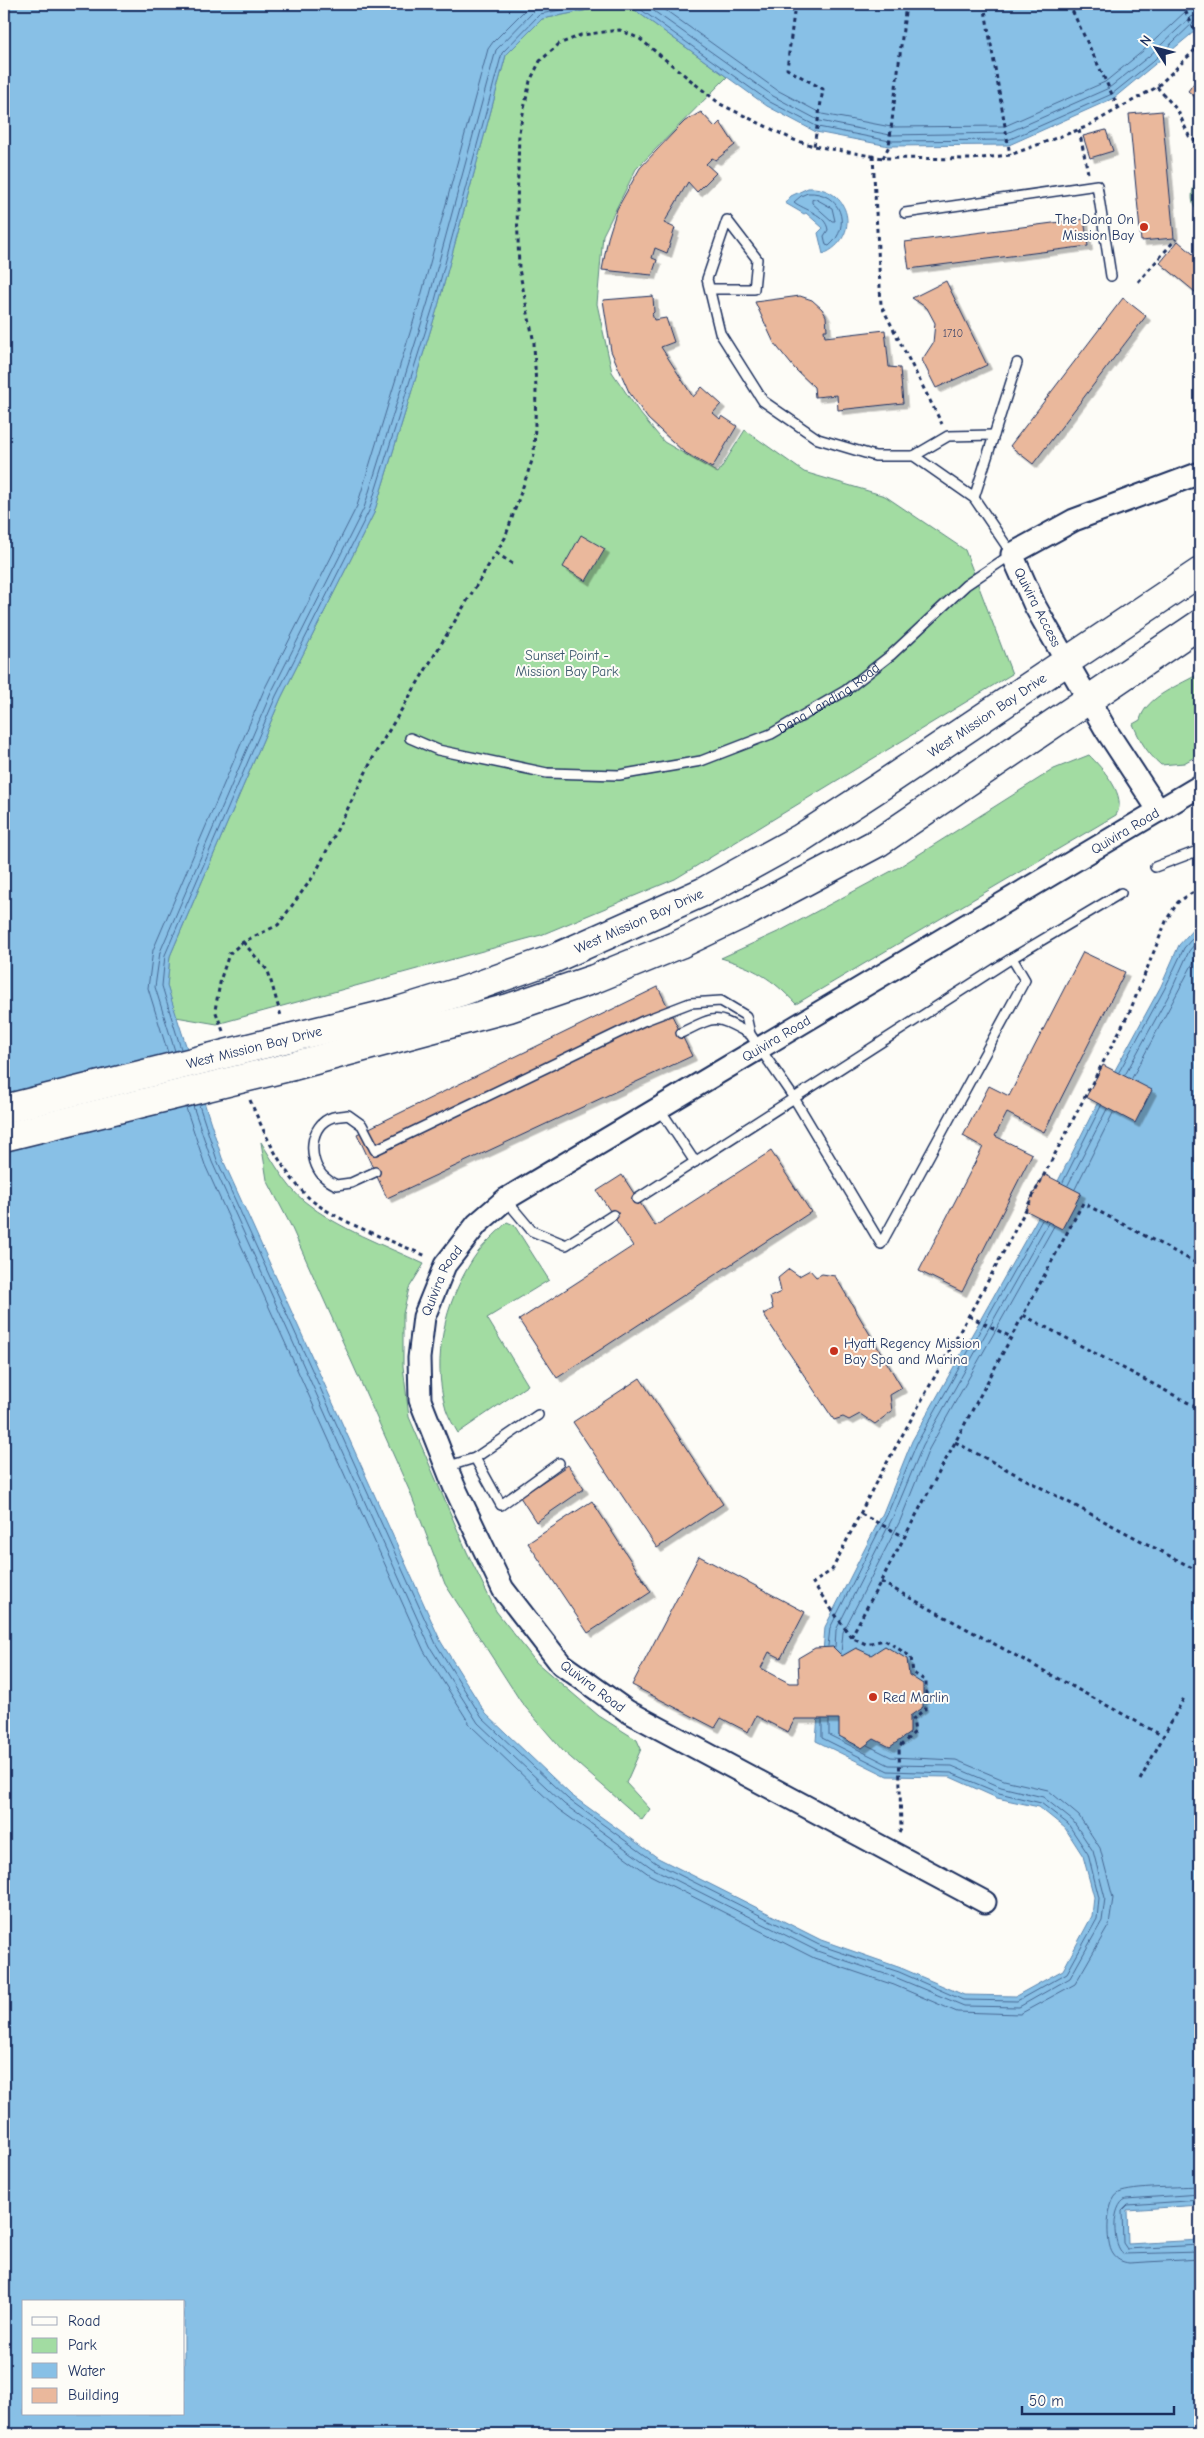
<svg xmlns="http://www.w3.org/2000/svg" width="1204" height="2438" font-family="'Comic Neue',sans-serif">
<defs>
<filter id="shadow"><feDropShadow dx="4.5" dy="4.5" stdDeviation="0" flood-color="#0004"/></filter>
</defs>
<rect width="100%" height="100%" fill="#fdfcf7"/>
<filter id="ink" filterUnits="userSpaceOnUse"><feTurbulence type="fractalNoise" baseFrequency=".02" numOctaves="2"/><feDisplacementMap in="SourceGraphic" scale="10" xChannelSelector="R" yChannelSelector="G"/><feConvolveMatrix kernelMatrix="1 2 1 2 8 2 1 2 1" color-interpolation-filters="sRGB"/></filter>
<g filter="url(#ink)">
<g fill="#a2dca2" stroke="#5e8680">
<polygon points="632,8 727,77 636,169 603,235 597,304 612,372 639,412 664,442 718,473 745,430 804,472 885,496 965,550 1012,674 675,879 541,935 217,1024 176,1017 167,986 170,956 281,698 374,513 438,306 506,55 542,19 593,9"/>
<path d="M 1200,176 L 1200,213 C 1188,205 1191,186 1200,176 Z"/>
<path d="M 1200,673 L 1200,754 L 1184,763 L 1161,765 C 1147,753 1140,741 1133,724 L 1140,720 C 1146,696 1181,685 1200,673 Z"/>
<path d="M 1089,755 C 1103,769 1128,796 1116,815 L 796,1004 C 772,978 754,968 721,958 L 782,930 L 899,867 L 1054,769 Z"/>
<path d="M 261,1142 C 273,1161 286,1186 304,1201 C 338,1229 384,1245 424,1264 L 409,1288 L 403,1314 L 403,1366 L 409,1417 L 467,1552 L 496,1611 L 536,1662 L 599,1716 L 637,1740 L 641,1749 L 626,1783 L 650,1809 L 642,1820 L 563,1751 L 521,1702 L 445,1584 L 410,1492 L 290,1224 L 267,1180 Z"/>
<path d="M 507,1222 L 514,1225 L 549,1280 L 487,1318 L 528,1385 L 458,1433 C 454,1426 449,1418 446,1409 C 431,1358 445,1303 473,1259 C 482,1245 496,1234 507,1222 Z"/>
</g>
<g fill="#88c0e6" stroke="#5c86b0" fill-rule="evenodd">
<path d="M 4,4 L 1200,4 L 1200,22 L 1195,31 L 1114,98 L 1009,145 L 889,146 L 816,132 L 767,106 L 632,8 L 593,9 L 542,19 L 506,55 L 438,306 L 374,513 L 281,698 L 170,956 L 167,986 L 222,1158 L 441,1642 L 486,1714 L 571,1795 L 658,1858 L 821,1940 L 901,1968 L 964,1995 L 1016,1996 L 1063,1970 L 1092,1916 L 1094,1897 L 1083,1856 L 1065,1828 L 1039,1807 L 997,1798 L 950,1777 L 887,1776 L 816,1741 L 825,1627 L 883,1513 L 912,1441 L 1054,1189 L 1102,1094 L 1161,986 L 1179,945 L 1196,926 L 1200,925 L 1200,2205 L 1127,2210 L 1128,2244 L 1200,2240 L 1200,2434 L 4,2434 ZM 24,2302 L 184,2302 L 184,2414 L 24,2414 Z"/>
<path d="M 808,188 C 851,186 862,238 823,254 L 818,233 L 823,228 L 806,213 L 804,214 L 785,203 L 791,196 Z"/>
</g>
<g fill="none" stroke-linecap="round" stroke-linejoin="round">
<g stroke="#476994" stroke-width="1">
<polyline points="633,4 770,102 818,127 890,141 1008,140 1112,94 1152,62 1195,21 1200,20"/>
<polyline points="644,4 773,96 820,121 890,135 1007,133 1109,88 1148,57 1191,17 1200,14"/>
<polyline points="657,4 777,90 822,114 891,127 1005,126 1105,82 1143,51 1186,11 1200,6"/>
<path d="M 808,193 C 840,191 853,226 829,246 L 826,245 L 824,236 L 828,230 C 826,214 804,210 794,202 L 801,196 Z"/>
<polygon points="816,199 832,208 835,221 832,221 812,203 812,200"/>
<polyline points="181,1049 162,986 165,955 276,696 369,511 434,304 502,53 540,14 592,4 615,4"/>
<polyline points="175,1051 155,987 160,952 271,693 364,508 428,302 496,50 535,10 561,4"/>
<polyline points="168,1053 148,988 153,950 264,690 357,506 420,300 488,49 493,42 531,4"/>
<polyline points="1119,1072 1165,988 1184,948 1200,930"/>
<polyline points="1125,1075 1171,991 1189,951 1200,938"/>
<polyline points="1132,1078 1200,950"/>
<polyline points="199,1105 217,1160 436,1644 482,1718 568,1799 656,1863 819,1945 899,1972 963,2000 1017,2001 1067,1973 1097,1919 1099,1898 1088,1854 1068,1824 1041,1803 999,1793 951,1773 888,1771 822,1738 822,1720"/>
<polyline points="193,1106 212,1162 430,1647 478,1723 564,1804 652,1868 817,1951 897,1978 964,2006 1019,2007 1070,1978 1102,1921 1105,1898 1093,1851 1073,1821 1043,1797 1001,1787 952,1766 889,1765 829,1735 829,1720"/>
<polyline points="186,1108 205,1165 424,1651 471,1726 558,1809 650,1875 814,1958 894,1985 957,2012 1020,2014 1075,1984 1109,1925 1113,1898 1100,1848 1079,1816 1048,1790 1004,1780 956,1760 891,1757 867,1745"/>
<polyline points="1063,1182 1101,1106"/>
<polyline points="1068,1185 1107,1109"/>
<polyline points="1075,1189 1113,1113"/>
<polyline points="828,1646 830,1628 887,1515 917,1443 1042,1220"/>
<polyline points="835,1647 836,1630 893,1517 923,1445 1048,1223"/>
<polyline points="841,1654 843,1632 900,1521 929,1449 1054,1226"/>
<path d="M 1200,2186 C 1184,2187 1131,2187 1119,2193 C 1106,2200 1105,2243 1113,2254 C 1117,2260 1122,2262 1129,2263 L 1200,2259"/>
<path d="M 1200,2194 L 1126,2199 C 1111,2205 1112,2247 1124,2254 L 1200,2252"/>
<polyline points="1200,2200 1128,2205 1122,2211 1123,2243 1127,2249 1200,2245"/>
</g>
</g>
<g fill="#eab89c" stroke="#1b2f5e" filter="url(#shadow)">
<polygon points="1200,75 1200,101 1188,91"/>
<polygon points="1162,111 1174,238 1141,241 1129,114"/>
<polygon points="701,112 715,127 720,122 735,145 716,160 712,158 706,164 716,173 697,192 688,182 664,223 675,228 667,253 655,248 652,258 657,260 652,275 602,270 608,238 617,209 640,168 674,132 685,121"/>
<polygon points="1106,130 1113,151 1090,158 1083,136"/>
<polygon points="1084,219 1088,246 909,269 905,242"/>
<polygon points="1178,241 1200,260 1200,296 1160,263"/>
<polygon points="946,281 987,365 936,388 922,360 933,343 935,323 927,308 912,298"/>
<polygon points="653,296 654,312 652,314 654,320 666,318 674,342 661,347 693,397 702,387 721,404 713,413 720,419 722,416 737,426 712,468 684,452 648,419 629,392 611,351 603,300"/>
<polygon points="800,296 812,300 822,309 826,316 827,330 824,330 825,337 885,330 889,367 900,368 903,403 838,410 837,395 815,397 814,387 795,369 774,343 755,302"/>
<polygon points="1123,298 1146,316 1033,464 1010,446"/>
<polygon points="581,535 605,549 586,581 563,567"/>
<polygon points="1083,952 1125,972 1044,1132 1007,1113 995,1136 1032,1154 962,1292 919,1271 983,1147 963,1136 989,1086 1009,1096"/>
<polygon points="658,987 692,1056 387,1198 357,1134"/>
<polygon points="1103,1065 1152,1090 1135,1123 1086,1097"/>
<polygon points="771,1151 811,1212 557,1378 519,1320 633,1246 597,1191 622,1175 655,1226"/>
<polygon points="1044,1174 1081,1193 1062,1229 1025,1210"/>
<polygon points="789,1269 799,1276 810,1270 816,1277 822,1274 835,1276 902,1388 890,1395 892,1411 875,1424 860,1414 849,1420 843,1417 834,1420 763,1314 773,1309 770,1297 781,1292 778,1278"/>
<polygon points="640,1378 723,1504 657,1548 573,1422"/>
<polygon points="568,1465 584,1489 536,1522 520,1497"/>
<polygon points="592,1501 651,1592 588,1633 528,1543"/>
<polygon points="699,1556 805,1612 781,1658 769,1652 761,1668 789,1683 799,1683 798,1658 815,1648 833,1647 842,1656 856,1648 871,1655 885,1646 907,1659 909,1675 923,1684 923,1707 910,1716 910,1733 890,1747 874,1739 862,1748 839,1736 839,1719 795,1719 788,1732 756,1716 748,1732 721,1718 715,1728 632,1685"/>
</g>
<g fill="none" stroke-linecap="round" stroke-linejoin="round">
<defs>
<g id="service">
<polyline points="905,213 1097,185 1111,276"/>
<polyline points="914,456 948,436 994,435"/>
<polyline points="974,498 1017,363"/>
<path id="s1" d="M 410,738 L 438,750 L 547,773 L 619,775 L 701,761 L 771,734 L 845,691 L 891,655 L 966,585 L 1012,554 L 974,498 L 914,456 L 875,456 L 818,439 L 763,401 L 720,333 L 707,279 L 727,220 L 757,259 L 754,289 L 710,289"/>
<polyline points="1155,867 1200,850"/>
<polyline points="1012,958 1121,893"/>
<path d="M 681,1033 C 718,1015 714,1015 750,1034"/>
<polyline points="659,1108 695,1162"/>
<path d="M 375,1172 L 351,1183 L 336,1185 C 332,1183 327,1180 323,1176 C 308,1160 308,1125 333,1117 C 337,1116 343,1116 348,1115 L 362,1125 L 375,1150 L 643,1021 L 690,1003 L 721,1001 L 746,1016 L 750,1034 L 794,1098 L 881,1244 L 1025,980 L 1012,958 L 637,1199"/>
<polyline points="506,1200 532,1231 566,1245 613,1215"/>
<polyline points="475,1458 501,1505 559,1463"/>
<polyline points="446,1467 475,1458 538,1415"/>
</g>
<g id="tertiary">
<polyline points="1159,811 1106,730 1049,631 1035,606 1012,554 1074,520 1200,473"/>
<path id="s2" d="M 985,1902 L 627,1711 L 561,1664 L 503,1589 L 454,1486 L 420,1400 L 419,1358 L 424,1317 L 445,1265 L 477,1224 L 506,1199 L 1200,786"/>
</g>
<g id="primary">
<path id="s3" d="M 285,1039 L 395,1012 L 463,991 L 553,959 L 703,892 L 801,838 L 878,788 L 1200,572"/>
<polyline points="293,1066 509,1008 594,979 680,944 751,910 879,842 1200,624"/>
</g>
</defs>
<use href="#service" stroke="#1b2f5e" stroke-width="12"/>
<use href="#tertiary" stroke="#1b2f5e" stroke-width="25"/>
<use href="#primary" stroke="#1b2f5e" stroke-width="31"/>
<g stroke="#1b2f5e" stroke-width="3" stroke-dasharray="4 4" stroke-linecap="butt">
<polyline points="795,4 787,69 823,89 814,146"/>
<polyline points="984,4 1010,155"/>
<polyline points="1069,4 1119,109"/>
<polyline points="1182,4 1195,31 1198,46"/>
<polyline points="1157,87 1178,111 1189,136 1196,141 1200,150"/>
<polyline points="1079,130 1088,173"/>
<polyline points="873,156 881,305 942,424"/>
<polyline points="883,158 889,146 906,4"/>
<polyline points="1138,282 1176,239"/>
<polyline points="496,553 516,566"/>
<polyline points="243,942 268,971 281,1016"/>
<polyline points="223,1031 215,1010 221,978 229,954 243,942 278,925 315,874 376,752 505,538 534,455 536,390 534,343 519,269 517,209 519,132 530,81 540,61 559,44 581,35 620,30 640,39 720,104 794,140 814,146 883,158 972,159 1010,155 1086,127 1157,87 1200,45"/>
<path d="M 250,1100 C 264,1133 281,1170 307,1196 C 330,1219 395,1242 426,1256"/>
<polyline points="1023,1315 1200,1409"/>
<polyline points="969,1316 1011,1337"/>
<polyline points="955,1442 1200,1572"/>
<polyline points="861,1514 905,1537"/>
<polyline points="881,1582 1163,1736"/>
<polyline points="851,1637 1083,1203 1200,1265"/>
<polyline points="1140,1780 1185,1696"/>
<polyline points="899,1833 901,1829 899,1747 915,1732 913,1719 926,1708 926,1681 913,1673 911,1657 885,1640 866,1644 851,1637 813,1583 832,1570 874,1486 994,1270 1130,1011 1167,919 1178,902 1192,893 1200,891"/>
</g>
<use href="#service" stroke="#fdfcf7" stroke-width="9"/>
<use href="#tertiary" stroke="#fdfcf7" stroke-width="21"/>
<use href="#primary" stroke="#fdfcf7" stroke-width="28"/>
<defs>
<g id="primary-bridge">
<polyline points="4,1109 285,1039"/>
<polyline points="4,1137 293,1066"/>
</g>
</defs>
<use href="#primary-bridge" stroke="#1b2f5e" stroke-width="31" stroke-linecap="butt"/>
<use href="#primary-bridge" stroke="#fdfcf7" stroke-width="28"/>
</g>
</g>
<g fill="#c8321e" stroke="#fdfcf7" stroke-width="2">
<circle cx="1144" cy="227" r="5"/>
<circle cx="834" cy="1351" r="5"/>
<circle cx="873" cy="1697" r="5"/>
</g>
<g text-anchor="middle" stroke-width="4" stroke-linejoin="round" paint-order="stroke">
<g font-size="11" fill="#4f516e">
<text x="953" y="337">1710</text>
</g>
<g font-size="14" fill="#1b2f5e" stroke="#fdfcf7" text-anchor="start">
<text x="1134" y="224" text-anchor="end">The Dana On<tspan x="1134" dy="16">Mission Bay</tspan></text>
<text x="844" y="1348">Hyatt Regency Mission<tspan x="844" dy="16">Bay Spa and Marina</tspan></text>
<text x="883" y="1702">Red Marlin</text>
</g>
<g font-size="14" fill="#1b2f5e" stroke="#fdfcf7">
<text transform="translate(1038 607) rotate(63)" y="5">Quivira Access</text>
<text dy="5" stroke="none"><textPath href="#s1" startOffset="440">Dana Landing Road</textPath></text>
<text dy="5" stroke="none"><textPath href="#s3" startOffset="779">West Mission Bay Drive</textPath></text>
<text dy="5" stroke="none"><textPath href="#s2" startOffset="1738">Quivira Road</textPath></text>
<text dy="5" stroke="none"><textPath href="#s3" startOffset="374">West Mission Bay Drive</textPath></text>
<text dy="5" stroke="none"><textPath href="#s2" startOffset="1332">Quivira Road</textPath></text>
<text transform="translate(254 1047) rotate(-14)" y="5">West Mission Bay Drive</text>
<text dy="5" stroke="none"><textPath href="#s2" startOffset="912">Quivira Road</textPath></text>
<text transform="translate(593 1686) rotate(37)" y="5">Quivira Road</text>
</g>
<g font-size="14" fill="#3d5a6f" stroke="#fdfcf7">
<text x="567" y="660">Sunset Point -<tspan x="567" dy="16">Mission Bay Park</tspan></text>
</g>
</g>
<rect width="1204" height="2438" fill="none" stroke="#fdfcf7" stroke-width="20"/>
<rect x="10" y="10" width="1184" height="2418" fill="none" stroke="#1b2f5e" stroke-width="2" filter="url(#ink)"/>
<rect x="22" y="2300" width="162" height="115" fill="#fdfcf7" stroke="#a3aaba"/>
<rect x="32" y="2317" width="25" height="8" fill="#fdfcf7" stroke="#a3aaba"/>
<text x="68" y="2326" font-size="15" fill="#1b2f5e">Road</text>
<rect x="32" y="2338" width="25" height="15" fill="#a2dca2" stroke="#a3aaba"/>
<text x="68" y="2350" font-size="15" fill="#1b2f5e">Park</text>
<rect x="32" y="2363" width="25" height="15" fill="#88c0e6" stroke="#a3aaba"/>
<text x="68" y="2376" font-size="15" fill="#1b2f5e">Water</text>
<rect x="32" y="2388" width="25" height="15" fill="#eab89c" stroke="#a3aaba"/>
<text x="68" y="2400" font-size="15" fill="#1b2f5e">Building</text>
<g transform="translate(1156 48) rotate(306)" stroke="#fdfcf7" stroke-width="4" paint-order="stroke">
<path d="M0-4L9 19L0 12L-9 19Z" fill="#1b2f5e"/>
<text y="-8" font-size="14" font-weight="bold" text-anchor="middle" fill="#1b2f5e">N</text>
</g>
<path d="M1022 2406v8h152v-8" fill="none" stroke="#1b2f5e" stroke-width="2.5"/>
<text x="1029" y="2406" font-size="15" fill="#1b2f5e" stroke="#fdfcf7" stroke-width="4" paint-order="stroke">50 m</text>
</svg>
